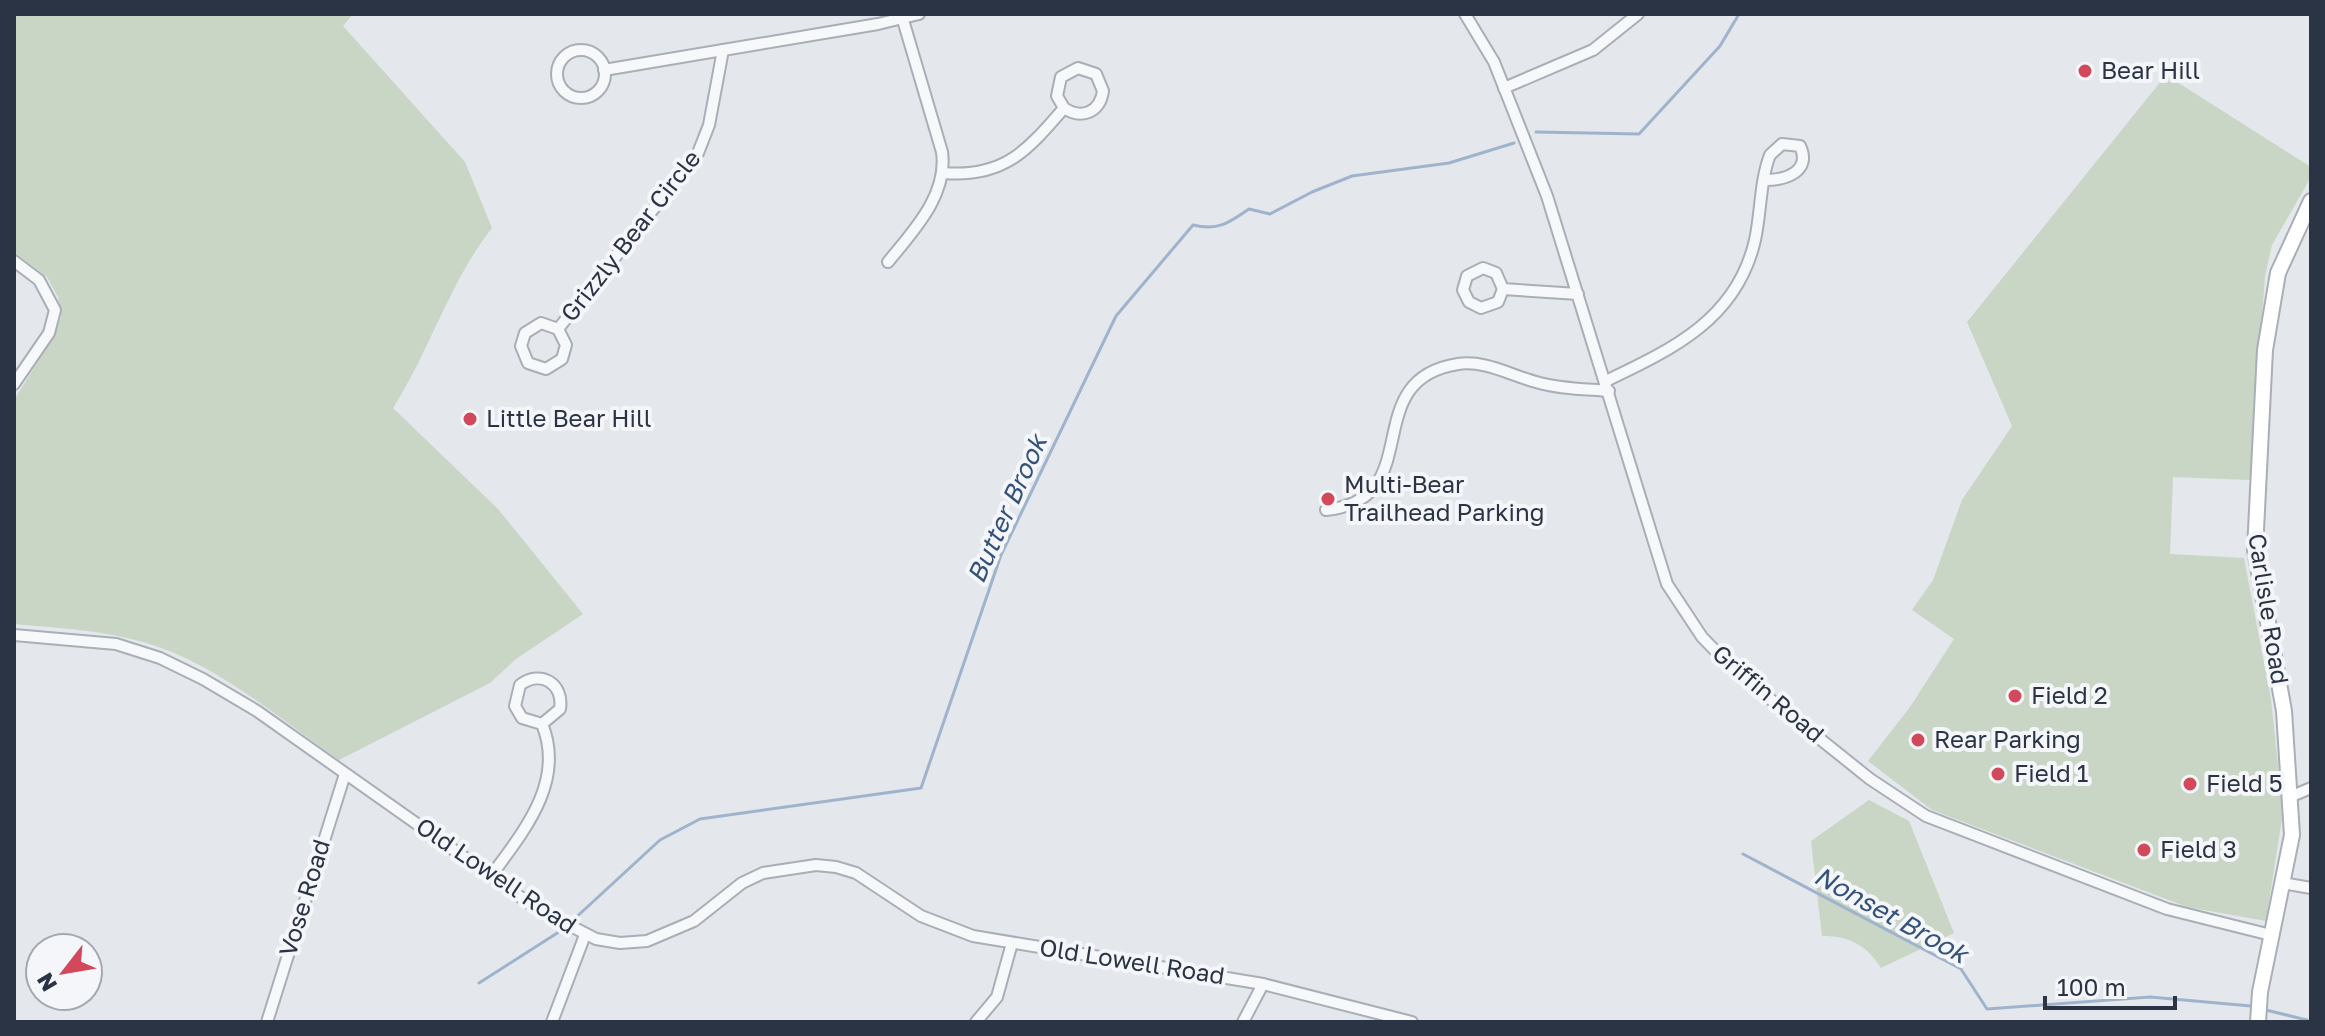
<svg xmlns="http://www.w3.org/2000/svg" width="2325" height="1036" font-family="'Golos Text',sans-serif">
<rect width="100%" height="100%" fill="#e4e7ec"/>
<g fill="#c9d6c5">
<path d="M 14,14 L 353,14 L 343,26 L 465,162 L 492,228 C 449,283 430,350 393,408 L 498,509 L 583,614 L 516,659 L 490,683 L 339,760 C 278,718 215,662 143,642 C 101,630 57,628 14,624 L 14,400 L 54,336 L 61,317 L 58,297 L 47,277 L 14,252 Z"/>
<polygon points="2166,75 2311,167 2311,177 2272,245 2265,276 2250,480 2173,477 2170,554 2244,558 2271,699 2283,812 2266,921 2187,907 1932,810 1868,761 1910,707 1954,639 1912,610 1933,580 1962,500 2012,426 1967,322"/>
<path d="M 1869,800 L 1909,821 L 1954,933 L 1881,968 C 1868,946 1848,935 1822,936 L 1811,841 Z"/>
</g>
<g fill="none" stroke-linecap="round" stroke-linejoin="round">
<g stroke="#9fb4cc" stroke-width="3">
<polyline points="1536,132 1639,134 1720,46 1739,14"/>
<polyline points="1743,854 1961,969 1987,1009 2150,997 2251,1006"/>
<path d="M 571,922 L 660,840 L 700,819 L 921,788 L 1001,555 L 1116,316 L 1193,225 C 1218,231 1229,223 1249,209 L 1270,214 L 1312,192 L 1352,176 L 1449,163 L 1514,143"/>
<polyline points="479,983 562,930"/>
<polyline points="2266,1010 2311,1021"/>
</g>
<defs>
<g id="street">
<polyline points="1465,14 1494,62 1547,196 1667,584 1702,637 1734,670 1870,779 1926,816 2167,909 2271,935"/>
<circle cx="581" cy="74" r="24"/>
<polyline points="604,70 878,24 919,14"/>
<polyline points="1504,88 1593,50 1638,14"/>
<path d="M 943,173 C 1004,178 1027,151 1064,108 C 1082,120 1100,112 1103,91 L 1096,74 L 1078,68 L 1061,77 L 1057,96 L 1064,108"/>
<polyline points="14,261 39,280 55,310 49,333 14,384"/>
<path d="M 888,262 C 914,230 948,195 942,152 L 903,20"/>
<polyline points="1503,289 1496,273 1483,268 1467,276 1463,290 1469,302 1481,308 1498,302 1503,289 1578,294"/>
<polyline points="558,329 566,345 562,359 546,369 528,363 521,346 525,333 541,323 558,329 698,153 709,125 723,50"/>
<path d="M 1606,381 C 1673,349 1737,319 1755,240 C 1761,213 1760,180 1770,155 L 1782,144 L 1800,146 C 1812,171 1786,180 1766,180"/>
<path d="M 1326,510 C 1430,499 1355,380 1458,364 C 1485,360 1510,375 1536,382 C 1559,389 1585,389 1609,391"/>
<polyline points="14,635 116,644 160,658 203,679 257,711 536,908 596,939 620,943 647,941 694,921 742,883 763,873 816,865 836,867 856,873 921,916 973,936 1263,984 1412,1022"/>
<polyline points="2292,796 2311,788"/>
<path d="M 491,876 C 523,832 566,782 542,724 L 522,718 L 515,706 L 520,685 C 541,669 564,684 560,709 L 542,724"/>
<polyline points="2282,883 2311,888"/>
<polyline points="267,1022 345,774"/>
<polyline points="552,1022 585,935"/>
<polyline points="976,1022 997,997 1012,943"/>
<polyline points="1243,1022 1263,984"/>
</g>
<polyline id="secondary" points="2258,1022 2260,992 2292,835 2284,711 2255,550 2265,350 2278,273 2311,201"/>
</defs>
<use href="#street" stroke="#a9aeb7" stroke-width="14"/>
<use href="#secondary" stroke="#a9aeb7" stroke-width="18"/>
<use href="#street" stroke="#f7f8fa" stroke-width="10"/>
<use href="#secondary" stroke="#fff" stroke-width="14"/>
</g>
<g fill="#d1495b" stroke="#f4f6f9" stroke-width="3">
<circle cx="2085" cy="71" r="8"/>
<circle cx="470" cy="419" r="8"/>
<circle cx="1328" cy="499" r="8"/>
<circle cx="2015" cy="696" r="8"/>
<circle cx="1918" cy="740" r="8"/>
<circle cx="1998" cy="774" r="8"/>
<circle cx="2190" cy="784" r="8"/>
<circle cx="2144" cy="850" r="8"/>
</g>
<g text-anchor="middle" stroke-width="8" stroke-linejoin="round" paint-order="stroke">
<g font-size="24" fill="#2b3445" stroke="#f4f6f9" text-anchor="start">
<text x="2101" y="79">Bear Hill</text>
<text x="486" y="427">Little Bear Hill</text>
<text x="1344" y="493">Multi-Bear<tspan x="1344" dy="28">Trailhead Parking</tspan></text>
<text x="2031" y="704">Field 2</text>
<text x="1934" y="748">Rear Parking</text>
<text x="2014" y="782">Field 1</text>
<text x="2206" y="792">Field 5</text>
<text x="2160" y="858">Field 3</text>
</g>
<g font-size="24" fill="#2b3445" stroke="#f4f6f9">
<text transform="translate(631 236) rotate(-52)" y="8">Grizzly Bear Circle</text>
<text transform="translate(2268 609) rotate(81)" y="8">Carlisle Road</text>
<text transform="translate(1768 694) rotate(40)" y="8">Griffin Road</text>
<text transform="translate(496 876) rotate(34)" y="8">Old Lowell Road</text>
<text transform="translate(305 898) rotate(-73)" y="8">Vose Road</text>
<text transform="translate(1132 962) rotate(9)" y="8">Old Lowell Road</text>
</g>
<g font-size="26" font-style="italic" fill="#34527a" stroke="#f4f6f9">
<text transform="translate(1007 509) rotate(-66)" y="9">Butter Brook</text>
<text transform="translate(1891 915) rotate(29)" y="9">Nonset Brook</text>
</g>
</g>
<rect width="2325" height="1036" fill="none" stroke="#2b3445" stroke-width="32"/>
<g transform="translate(64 972) rotate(239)"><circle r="38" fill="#f4f6f9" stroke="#a4a8b1" stroke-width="2"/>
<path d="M0-6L14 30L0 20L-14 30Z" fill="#d1495b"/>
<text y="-12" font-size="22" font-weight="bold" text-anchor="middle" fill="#2b3445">N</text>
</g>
<path d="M2045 996v12h130v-12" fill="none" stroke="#2b3445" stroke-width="4"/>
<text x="2057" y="996" font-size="24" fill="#2b3445" stroke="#f4f6f9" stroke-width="6" paint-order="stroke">100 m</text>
</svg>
